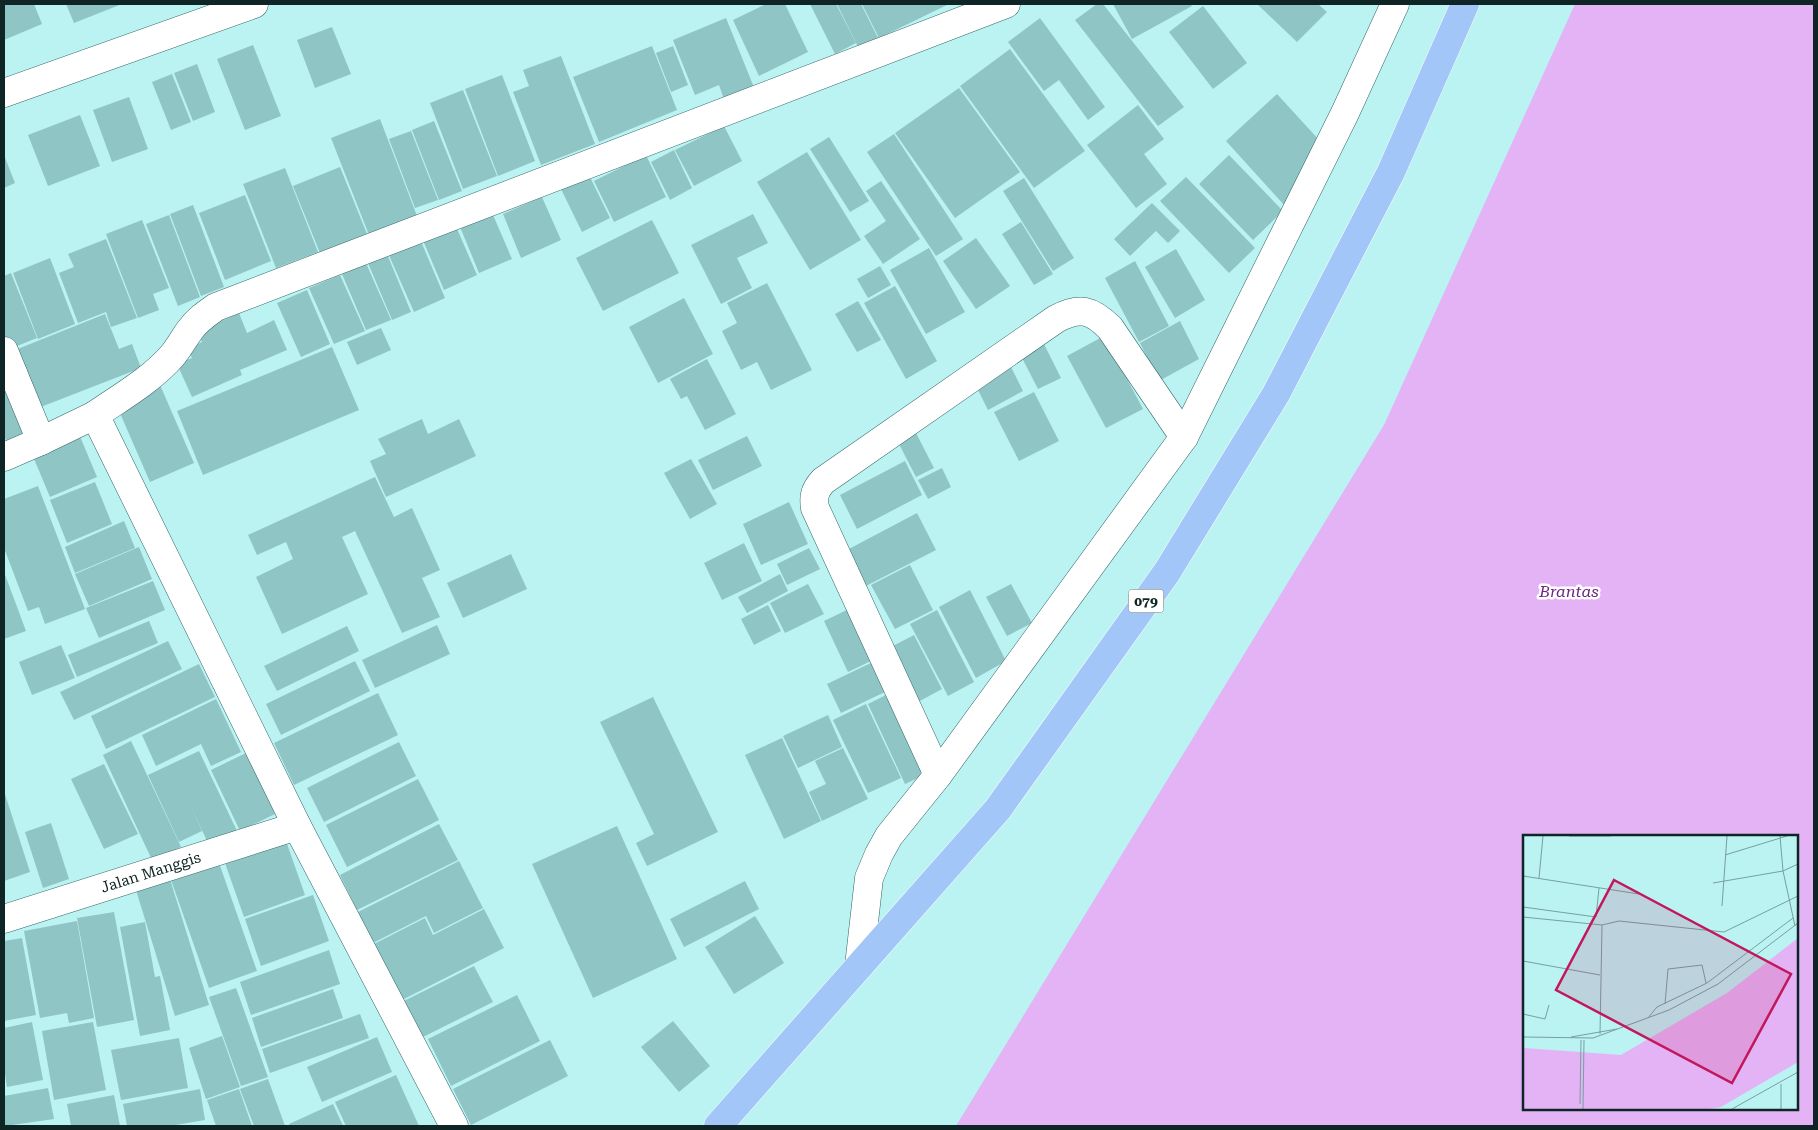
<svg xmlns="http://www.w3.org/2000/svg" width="1818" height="1130" font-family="'Roboto Serif',serif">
<rect width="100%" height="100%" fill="#bbf2f2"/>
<path fill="#e3b3f5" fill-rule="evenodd" d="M 1575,4 L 1814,4 L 1814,1126 L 956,1126 L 1384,425 ZM 1524,836 L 1797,836 L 1797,1109 L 1524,1109 Z"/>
<g fill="#90c5c5">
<polygon points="4,4 34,4 42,24 4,40"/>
<polygon points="66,4 122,4 74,23"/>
<polygon points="766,4 785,4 808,52 759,76 733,20"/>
<polygon points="810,4 836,4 856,43 835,54"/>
<polygon points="837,4 861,4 879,40 859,49"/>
<polygon points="862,4 949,4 879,38"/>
<polygon points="1097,4 1103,4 1184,107 1158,126 1075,20"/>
<polygon points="1113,4 1190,4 1192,6 1132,39"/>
<polygon points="1257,4 1318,4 1327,12 1297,42"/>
<polygon points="1203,6 1247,63 1213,89 1169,32"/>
<polygon points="726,18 755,90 725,102 719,85 695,95 673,40"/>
<polygon points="1040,18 1105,107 1088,120 1059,80 1044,91 1008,42"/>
<polygon points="332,27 351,74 315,88 297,40"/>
<polygon points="253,45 281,116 245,130 217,59"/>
<polygon points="652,46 677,110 599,142 573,77"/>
<polygon points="673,46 688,85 671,92 656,53"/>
<polygon points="1010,49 1085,151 1034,188 960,86"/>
<polygon points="561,56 595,144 541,165 513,92 529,86 523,70"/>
<polygon points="197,64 215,112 193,121 174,73"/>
<polygon points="172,74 191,122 171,130 152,82"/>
<polygon points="502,75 535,161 498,176 465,89"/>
<polygon points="959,88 1020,172 955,218 895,133"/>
<polygon points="463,90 497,176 463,189 430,103"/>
<polygon points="1277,94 1320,141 1285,206 1226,141"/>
<polygon points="129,97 148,149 112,162 93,110"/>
<polygon points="1138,105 1164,139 1144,154 1167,184 1136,208 1087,145"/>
<polygon points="80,115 100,166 48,186 28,135"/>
<polygon points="380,119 417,216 369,235 331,138"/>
<polygon points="434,121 462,191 439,200 412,130"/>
<polygon points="724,126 742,161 694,186 675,150"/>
<polygon points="411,131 438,200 415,208 389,139"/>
<polygon points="894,134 963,239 936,256 867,152"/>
<polygon points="829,137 869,201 850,212 810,149"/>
<polygon points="674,150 692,188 670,200 651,162"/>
<polygon points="807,152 861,240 810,270 757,182"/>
<polygon points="4,155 15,183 4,188"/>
<polygon points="646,155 666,197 614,222 594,181"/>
<polygon points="1229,155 1283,211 1253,240 1199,184"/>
<polygon points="340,167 367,234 320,253 293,186"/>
<polygon points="285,168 318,252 276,268 243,184"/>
<polygon points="588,173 610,218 582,232 560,187"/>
<polygon points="1186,177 1255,248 1229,273 1160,201"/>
<polygon points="1024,178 1074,258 1053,271 1003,191"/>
<polygon points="881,181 920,239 883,264 864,236 886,221 866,191"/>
<polygon points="245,195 271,261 225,280 199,213"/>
<polygon points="542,197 561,240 521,258 503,214"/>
<polygon points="1152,203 1180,231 1168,243 1156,231 1130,256 1114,239"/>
<polygon points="193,205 224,287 201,296 170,214"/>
<polygon points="490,208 512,259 479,273 458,222"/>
<polygon points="753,214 768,243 737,258 752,288 721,304 691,245"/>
<polygon points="169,215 200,297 178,306 146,224"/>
<polygon points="142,220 169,288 153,294 159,310 138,318 106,234"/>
<polygon points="652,220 679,273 603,311 576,258"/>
<polygon points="1021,222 1053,274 1034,285 1002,234"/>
<polygon points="455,224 477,275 444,290 422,238"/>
<polygon points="976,238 1010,286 976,309 943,261"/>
<polygon points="106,239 137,318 111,327 106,312 78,323 59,273 74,267 68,254"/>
<polygon points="420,239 445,298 414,312 388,253"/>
<polygon points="929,248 965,312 926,334 890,270"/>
<polygon points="1176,249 1205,300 1175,318 1145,267"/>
<polygon points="387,254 411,312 392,320 368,263"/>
<polygon points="50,258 75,324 38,339 13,273"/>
<polygon points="1135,261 1169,326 1139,342 1105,278"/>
<polygon points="366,263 391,320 366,330 342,274"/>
<polygon points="880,266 891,285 868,298 857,279"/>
<polygon points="11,273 37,338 7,350 4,343 4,276"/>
<polygon points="340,275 365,331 334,344 309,288"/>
<polygon points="767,283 812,370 771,390 757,362 741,370 722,331 737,323 727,303"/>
<polygon points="895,286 937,361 906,379 864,303"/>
<polygon points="307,290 330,344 301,357 277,303"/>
<polygon points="684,298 713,354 658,383 629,327"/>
<polygon points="858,301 881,340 857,352 835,314"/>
<polygon points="239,313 247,333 274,320 287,350 240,370 242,375 192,397 177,364 192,358 187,348 202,342 197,332"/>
<polygon points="105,314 119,349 132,344 141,368 33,410 10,352"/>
<polygon points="1180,321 1199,359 1159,381 1140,343"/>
<polygon points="381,328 391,350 357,365 347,342"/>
<polygon points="1104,336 1143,409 1106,428 1067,356"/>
<polygon points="1042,340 1061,378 1038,389 1019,352"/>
<polygon points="332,347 359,410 203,475 177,411"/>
<polygon points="707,359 736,414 705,430 687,396 681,399 670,379"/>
<polygon points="1009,363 1023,391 988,410 974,382"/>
<polygon points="4,385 32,440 8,448 4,434"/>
<polygon points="160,385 194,463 150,482 116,404"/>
<polygon points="1034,392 1059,441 1019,461 994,412"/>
<polygon points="422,419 428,434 459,419 476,456 386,497 370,461 386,454 378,439"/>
<polygon points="916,433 934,468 916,477 898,442"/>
<polygon points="79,434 97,477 50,497 32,454"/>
<polygon points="747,436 762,466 713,490 698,460"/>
<polygon points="691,459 717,504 690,519 664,473"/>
<polygon points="905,461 922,495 857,529 840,495"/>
<polygon points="942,468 951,487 928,499 918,480"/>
<polygon points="375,477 394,517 412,508 440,570 422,578 440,617 402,633 355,531 342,537 368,594 282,634 256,577 293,559 286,542 257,555 248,535"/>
<polygon points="95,482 112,524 67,543 50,500"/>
<polygon points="38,486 85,609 45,624 39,607 28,611 4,548 4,499"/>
<polygon points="789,502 808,544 761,565 743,524"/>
<polygon points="917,513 936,550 864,587 845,551"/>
<polygon points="124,521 135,548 75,573 65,547"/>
<polygon points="744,543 762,581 722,600 704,563"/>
<polygon points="139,547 152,579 89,606 75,574"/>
<polygon points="809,548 820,569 787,585 777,564"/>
<polygon points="511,554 527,589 463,618 447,583"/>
<polygon points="910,565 933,610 895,629 871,585"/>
<polygon points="4,572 26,631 4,639"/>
<polygon points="780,574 788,591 747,613 738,597"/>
<polygon points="153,581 165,610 99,638 86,608"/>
<polygon points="808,584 824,614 785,633 770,603"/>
<polygon points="1011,584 1032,623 1007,636 986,597"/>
<polygon points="970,590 1006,661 976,678 939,607"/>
<polygon points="768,605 781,631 754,645 741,619"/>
<polygon points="851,608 875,659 848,672 824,621"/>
<polygon points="937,610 974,682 948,696 910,624"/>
<polygon points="149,621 158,643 77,677 68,655"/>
<polygon points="437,625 450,654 375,688 362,660"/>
<polygon points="347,626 359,651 277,691 264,666"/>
<polygon points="914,635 942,689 918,702 889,648"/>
<polygon points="168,641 182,669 74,720 60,692"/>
<polygon points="61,645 75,678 32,695 19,662"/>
<polygon points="355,661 370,691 281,735 266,704"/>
<polygon points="873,662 887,691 841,713 827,684"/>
<polygon points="199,664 215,697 106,749 91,716"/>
<polygon points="378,693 398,735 294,785 274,743"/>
<polygon points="890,693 927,774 905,784 868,704"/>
<polygon points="653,697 718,832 647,866 636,843 654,834 600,722"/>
<polygon points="216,699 241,752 211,766 201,744 156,766 142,735"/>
<polygon points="866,704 901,778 868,793 833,720"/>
<polygon points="828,715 842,747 798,768 783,736"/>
<polygon points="782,738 821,821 784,839 745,755"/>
<polygon points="131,741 181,847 152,860 103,755"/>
<polygon points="399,742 416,776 324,822 307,788"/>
<polygon points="843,748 868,799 822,821 809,792 826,784 815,761"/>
<polygon points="199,751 238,833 210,847 189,803 202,831 179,842 148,775"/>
<polygon points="246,753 275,814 240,831 211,770"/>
<polygon points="104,764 138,834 104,849 71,779"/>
<polygon points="418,779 439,820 347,867 326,825"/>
<polygon points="4,791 30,872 4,881"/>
<polygon points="51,823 69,879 43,888 25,832"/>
<polygon points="439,824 458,860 357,910 340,875"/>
<polygon points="617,826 677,959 593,998 532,864"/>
<polygon points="286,841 305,895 244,917 225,863"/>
<polygon points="218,860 257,971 209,988 170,877"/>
<polygon points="459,861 483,908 434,933 426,916 373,943 358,912"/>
<polygon points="169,876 209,1005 175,1016 135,887"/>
<polygon points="745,881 759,909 684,947 670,919"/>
<polygon points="313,895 329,941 261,966 245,919"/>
<polygon points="484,909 504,948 402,1000 374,944 425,918 433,935"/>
<polygon points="114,912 134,1020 97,1027 77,918"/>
<polygon points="755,916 784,963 734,994 705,947"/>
<polygon points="77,921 94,1018 69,1023 67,1013 40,1018 24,931"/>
<polygon points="145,922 155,977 160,976 170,1030 140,1036 120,927"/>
<polygon points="22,938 36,1015 4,1021 4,941"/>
<polygon points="329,950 340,984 251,1015 240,982"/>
<polygon points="474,966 493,1002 421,1038 402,1002"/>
<polygon points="236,988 268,1077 241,1086 209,997"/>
<polygon points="333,989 343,1018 261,1047 252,1018"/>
<polygon points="517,995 540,1041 451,1086 428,1039"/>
<polygon points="360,1014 369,1038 270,1073 262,1049"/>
<polygon points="673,1021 710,1066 679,1092 641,1047"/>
<polygon points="32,1022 43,1080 7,1087 4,1068 4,1028"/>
<polygon points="93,1022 106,1090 54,1100 42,1031"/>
<polygon points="222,1036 240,1087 206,1099 189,1048"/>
<polygon points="377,1037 392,1072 322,1102 307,1067"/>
<polygon points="179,1038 188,1088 121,1100 111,1050"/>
<polygon points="550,1040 568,1076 471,1125 453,1089"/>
<polygon points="396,1075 419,1126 346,1126 335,1102"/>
<polygon points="268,1079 285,1126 254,1126 240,1089"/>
<polygon points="48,1088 54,1119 5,1126 4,1096"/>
<polygon points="200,1089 205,1120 170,1126 127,1126 123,1104"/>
<polygon points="239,1089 252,1126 216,1126 207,1100"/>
<polygon points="114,1095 120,1126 71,1126 67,1104"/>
<polygon points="333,1104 343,1126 290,1126 289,1124"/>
</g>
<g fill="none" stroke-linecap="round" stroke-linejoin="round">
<defs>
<g id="minor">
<polyline points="4,93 254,4"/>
<polyline points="4,351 13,373 4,377"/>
<polyline points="13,373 41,441"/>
<polyline points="4,457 41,441 95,415"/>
<path d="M 938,775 L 815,508 C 813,496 815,490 823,481 L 1056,319 C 1080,306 1092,310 1110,328 L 1184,437"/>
<path id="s1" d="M 4,919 L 297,826"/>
<polyline points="859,966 869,878 879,854 889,836 938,775 1184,437 1345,113 1395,4"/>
<path d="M 454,1126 L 297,826 L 95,415 C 121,397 151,380 172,356 C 179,348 184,338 190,330 C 197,320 206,314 216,307 L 1006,4"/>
</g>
<polyline id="major" points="718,1126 998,809 1167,572 1276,394 1391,172 1465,4"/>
</defs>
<use href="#minor" stroke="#346767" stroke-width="29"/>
<use href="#major" stroke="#fff" stroke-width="29"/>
<use href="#minor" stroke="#fff" stroke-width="28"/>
<use href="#major" stroke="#a2c6f7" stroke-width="28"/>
</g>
<g text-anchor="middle" stroke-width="5" stroke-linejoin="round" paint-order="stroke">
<rect fill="#fff" stroke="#576666" stroke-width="1" x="1128.5" y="589.5" width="35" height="23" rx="4"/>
<g font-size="14" font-weight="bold" fill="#0f2424">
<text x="1146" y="606">079</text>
</g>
<g font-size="15" fill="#0f2424" stroke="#fff">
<text dy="5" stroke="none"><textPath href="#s1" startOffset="154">Jalan Manggis</textPath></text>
</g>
<g font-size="16" font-style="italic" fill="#6d2584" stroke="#fff">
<text x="1569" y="597">Brantas</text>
</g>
</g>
<g transform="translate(1523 835)">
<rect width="275" height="275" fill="#bbf2f2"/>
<path d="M 275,103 L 275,227 L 198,272 L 186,274 L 0,274 L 0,213 L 98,220 L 204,158 Z" fill="#e3b3f5"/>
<path fill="none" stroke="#76a0a0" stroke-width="1" d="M 46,1 L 88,1M 257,1 L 260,36 L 272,91M 202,20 L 264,1M 0,41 L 116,59M 16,43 L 20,1M 190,48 L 260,36 L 275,29M 199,71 L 204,1M 0,72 L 73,82 L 76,53M 0,82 L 79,90M 0,126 L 77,140M 142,169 L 145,134 L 179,130 L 183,148M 0,179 L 22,184 L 26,170M 125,183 L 134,172 L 184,148 L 270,83M 77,199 L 79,90 L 96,86 L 201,97 L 275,61M 0,202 L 70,203 L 146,175 L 195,149 L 275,88M 48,202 L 94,194M 258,249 L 258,274M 57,269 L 58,205M 60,274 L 61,205M 209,274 L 275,237"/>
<path fill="#c2185b" fill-opacity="0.15" stroke="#c2185b" stroke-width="2.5" d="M 91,45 L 268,139 L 209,248 L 33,155 Z"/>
<rect width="275" height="275" fill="none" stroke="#0f2424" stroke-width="2.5"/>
</g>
<rect width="1818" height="1130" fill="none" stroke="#0f2424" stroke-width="10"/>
</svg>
